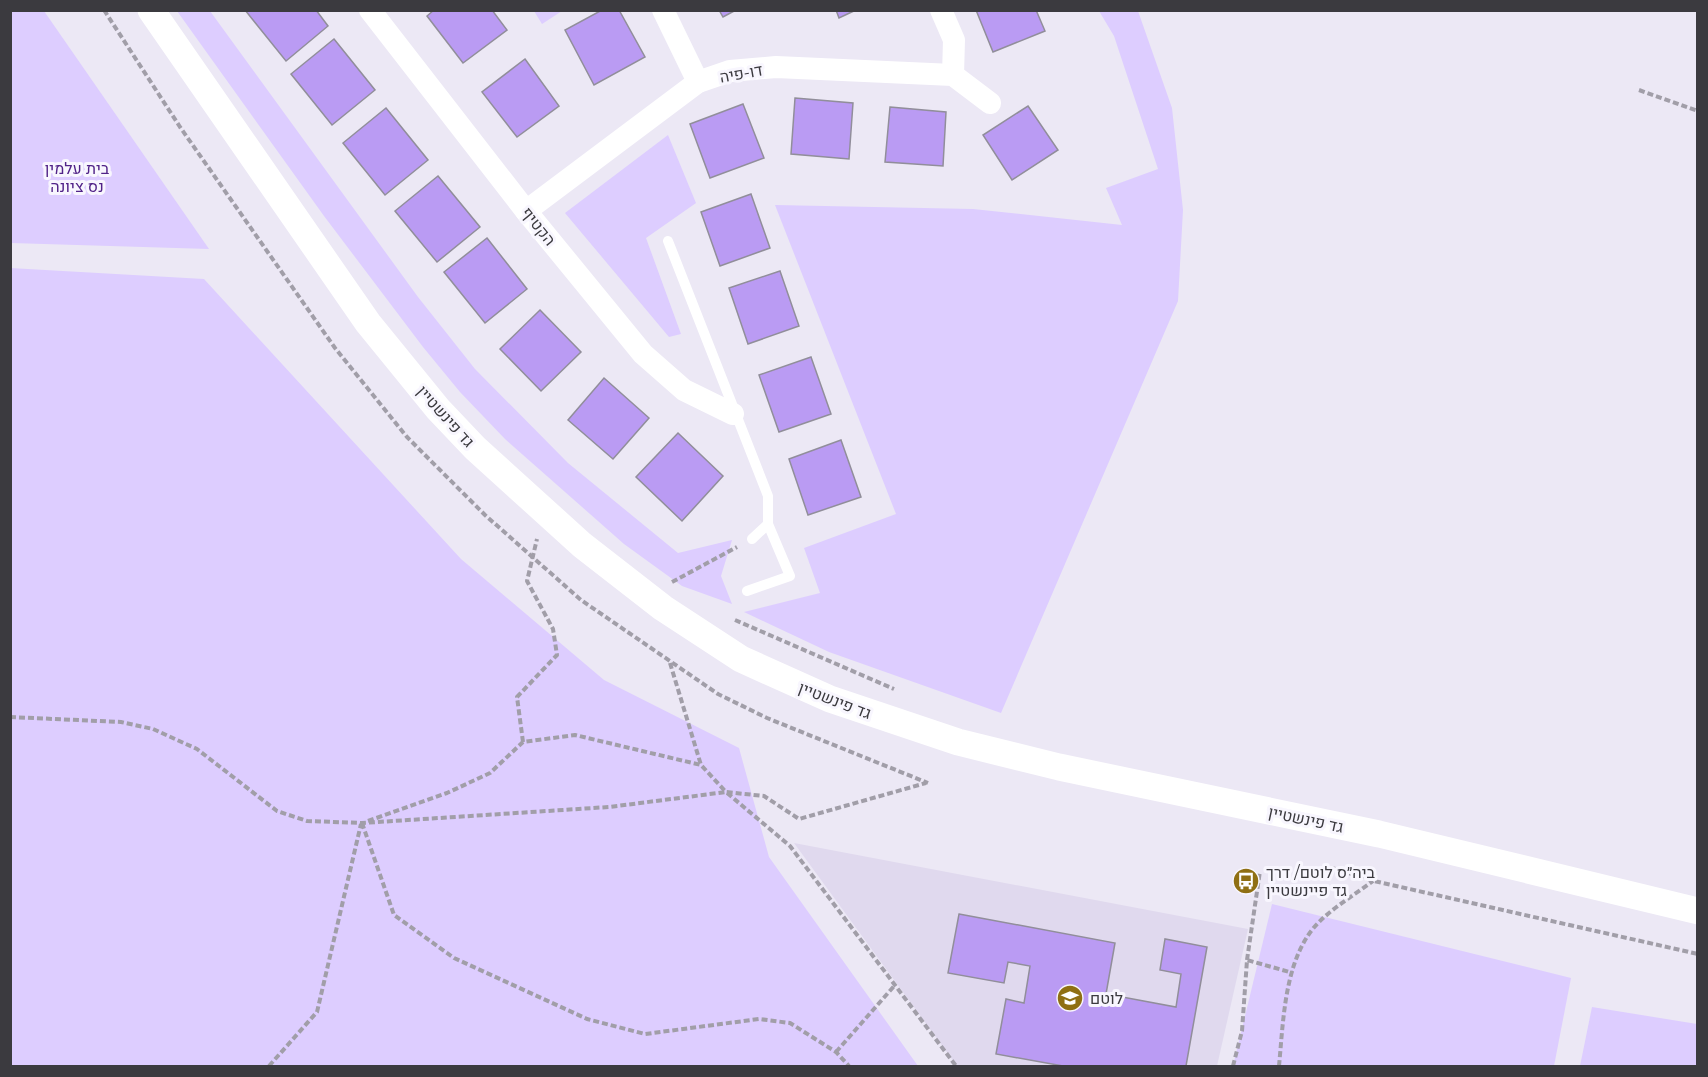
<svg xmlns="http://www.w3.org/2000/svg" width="1708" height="1077" font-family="Montserrat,Heebo,sans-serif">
<rect width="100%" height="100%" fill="#ece8f5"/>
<polygon fill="#e0d9ee" points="794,843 1248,929 1217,1066 957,1066"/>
<g fill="#ddcdff">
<polygon points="11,10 44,11 209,249 11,243"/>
<polygon points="177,11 210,11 418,297 475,369 568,463 678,553 732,540 721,576 732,604 682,586 624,544 505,439 460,392 423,347 324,216"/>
<polygon points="534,11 562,11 542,24"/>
<polygon points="1099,11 1138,11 1172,108 1183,210 1178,301 1001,713 829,652 744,612 820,593 804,548 896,514 775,205 973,209 1122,225 1106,188 1158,169 1114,36"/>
<polygon points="668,135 696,203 646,238 681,334 669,337 565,213"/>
<polygon points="10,268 204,279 461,559 604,680 739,748 769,857 918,1066 11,1066"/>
<polygon points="1272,904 1571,978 1554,1066 1233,1066"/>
<polygon points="1592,1007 1697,1024 1697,1066 1580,1066"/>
</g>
<g fill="#ba9bf3" stroke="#918e9a" stroke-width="1.5">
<polygon points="245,10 316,10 328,26 286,61"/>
<polygon points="434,10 492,10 507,30 463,63 427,16"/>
<polygon points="602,10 619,10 645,57 594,85 565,30"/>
<polygon points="719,10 736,10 723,17"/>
<polygon points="836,10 856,10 839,18"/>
<polygon points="976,10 1036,10 1045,31 993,52"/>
<polygon points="334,39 375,90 332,125 291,74"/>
<polygon points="525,59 559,106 517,137 482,92"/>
<polygon points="795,98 853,103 849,159 791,154"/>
<polygon points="743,104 764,158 710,178 690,124"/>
<polygon points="1028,106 1058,150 1012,180 983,135"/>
<polygon points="890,107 946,112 943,166 885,162"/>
<polygon points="386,108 428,160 385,195 343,143"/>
<polygon points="438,176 480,227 437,262 395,211"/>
<polygon points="751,194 770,248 720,266 701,212"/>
<polygon points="487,238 527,289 485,323 444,272"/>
<polygon points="780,271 799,326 748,344 729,288"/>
<polygon points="540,310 581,352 541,391 500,349"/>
<polygon points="811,357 831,414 779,432 759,375"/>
<polygon points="604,378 649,418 613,459 568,420"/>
<polygon points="678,433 723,476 682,521 636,477"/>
<polygon points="841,440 861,497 808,515 789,459"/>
<polygon points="959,914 1115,943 1106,994 1176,1007 1181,974 1160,970 1165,939 1207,947 1186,1066 1063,1066 996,1054 1006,999 1024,1003 1030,966 1008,962 1004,983 948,973"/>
</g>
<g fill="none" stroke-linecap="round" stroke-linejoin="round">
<g stroke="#a19ea8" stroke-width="4" stroke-dasharray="6 3" stroke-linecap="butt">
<polyline points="104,10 180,127 335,348 407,437 485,515 581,600 718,694 767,718 928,783"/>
<polyline points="1639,90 1698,111"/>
<polyline points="672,582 737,547"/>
<polyline points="735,620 894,689"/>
<polyline points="670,663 701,765"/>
<polyline points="10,717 121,722 153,729 197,749 277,811 307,821 362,823 609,807 726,792 790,846 956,1066"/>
<polyline points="523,742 517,697 557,655 553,629 527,581 537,539"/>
<polyline points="368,821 447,793 490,773 523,742 575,735 701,765 726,792 764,796 799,819 926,783"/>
<polyline points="362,823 394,915 454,958 587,1019 645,1034 759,1019 790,1023 836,1052 849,1066"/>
<polyline points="1332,868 1374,881 1698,954"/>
<polyline points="1247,960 1260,871"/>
<polyline points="836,1052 895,985"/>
<polyline points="269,1066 317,1012 361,824"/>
<polyline points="1233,1066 1242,1031 1247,960 1293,973"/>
<path d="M 1279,1066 C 1283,1025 1284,973 1307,937 C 1321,914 1352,897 1373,881"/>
</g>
<g stroke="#fff" stroke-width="10">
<polyline points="668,241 768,496 768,524 752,539"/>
<polyline points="747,591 790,576 768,524"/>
</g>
<g stroke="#fff" stroke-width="22">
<polyline points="370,10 526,211 643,354 684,390 733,414"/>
<polyline points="663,10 698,82"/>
<polyline points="941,10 954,40 953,75"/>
<polyline points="526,211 698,82 730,71 776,67 953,75 990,103"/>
</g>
<polyline stroke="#fff" stroke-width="27" points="151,10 368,323 438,409 475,448 582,545 663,608 741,659 830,699 958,742 1059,767 1379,834 1698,911"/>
</g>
<defs>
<symbol id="bus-disc" viewBox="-11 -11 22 22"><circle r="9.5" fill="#8f6f13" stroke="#f8f6fe"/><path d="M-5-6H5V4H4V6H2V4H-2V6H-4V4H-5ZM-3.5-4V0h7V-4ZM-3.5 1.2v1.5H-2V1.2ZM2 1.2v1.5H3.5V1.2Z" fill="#fff"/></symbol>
<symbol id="school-disc" viewBox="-11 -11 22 22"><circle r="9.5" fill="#8f6f13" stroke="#f8f6fe"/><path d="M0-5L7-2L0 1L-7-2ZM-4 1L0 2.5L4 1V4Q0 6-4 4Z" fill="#fff"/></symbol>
</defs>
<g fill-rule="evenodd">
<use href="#bus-disc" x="1231" y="866" width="30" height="30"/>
<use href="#school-disc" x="1055" y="983" width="30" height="30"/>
</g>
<g text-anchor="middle" stroke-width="6" stroke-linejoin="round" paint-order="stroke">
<g font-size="16" fill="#3b3a3f" stroke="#f8f6fe">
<text transform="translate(741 73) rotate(-10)" y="6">דו-פיה</text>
<text transform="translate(539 226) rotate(51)" y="6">הקטיף</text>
<text transform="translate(446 416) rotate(48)" y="6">גד פינשטיין</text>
<text transform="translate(835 700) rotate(21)" y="6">גד פינשטיין</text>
<text transform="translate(1306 819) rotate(12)" y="6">גד פינשטיין</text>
</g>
<g font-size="16" fill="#512388" stroke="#f8f6fe">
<text x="77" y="174">בית עלמין<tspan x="77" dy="18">נס ציונה</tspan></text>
</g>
<g font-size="16" fill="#3b3a3f" stroke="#f8f6fe" text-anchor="start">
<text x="1266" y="878">ביה״ס לוטם/ דרך<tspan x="1266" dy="18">גד פיינשטיין</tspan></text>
<text x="1090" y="1004">לוטם</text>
</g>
</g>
<rect width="1708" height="1077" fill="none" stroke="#3b3a3f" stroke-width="24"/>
</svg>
